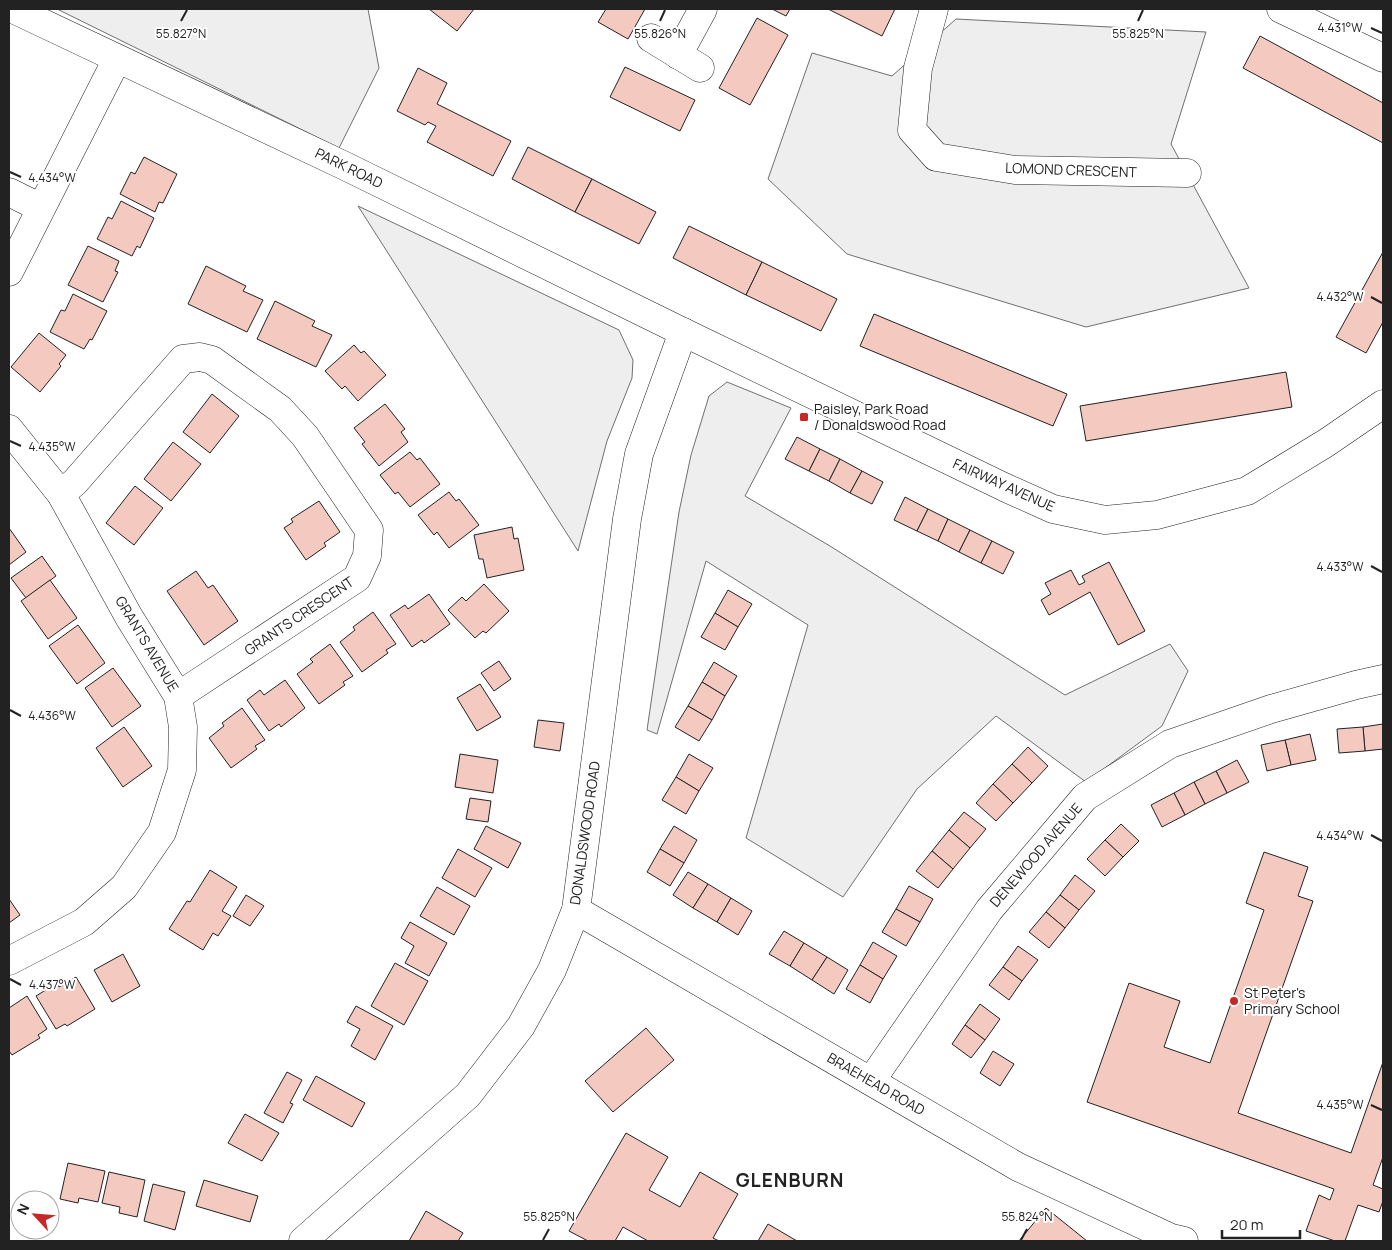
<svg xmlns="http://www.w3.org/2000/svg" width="1392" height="1250" font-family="Manrope,sans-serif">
<rect width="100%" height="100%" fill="#fff"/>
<g fill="#eee" stroke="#6f6f6f">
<polygon points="57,9 368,9 379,68 339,148"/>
<polygon points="956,19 1206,32 1171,144 1249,288 1086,327 847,254 768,179 812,53 892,76"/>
<polygon points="358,206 619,330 633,360 632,378 607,441 578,551"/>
<polygon points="727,382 791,408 745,496 830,546 1065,695 1170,644 1188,671 1162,726 1086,782 996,716 917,789 843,897 746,838 808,625 706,561 657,734 647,730 679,512 691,455 709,396"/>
</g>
<g fill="#f3c9c0" stroke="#222">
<polygon points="429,9 474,9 457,31"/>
<polygon points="606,9 645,9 628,39 598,22"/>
<polygon points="772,9 790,9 786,16"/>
<polygon points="828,9 895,9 882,36"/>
<polygon points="757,18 788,35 750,105 719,88"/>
<polygon points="1260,36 1383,103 1383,143 1243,68"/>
<polygon points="625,67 695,100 680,131 610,97"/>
<polygon points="418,68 447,83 437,104 511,141 493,176 427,142 436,126 428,122 425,125 397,111"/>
<polygon points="528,147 592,179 575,212 512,179"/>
<polygon points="144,157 177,174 163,203 159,202 155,212 120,194 131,172 135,174"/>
<polygon points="592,179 656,212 639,244 575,212"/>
<polygon points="121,201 154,218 140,248 137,246 132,256 97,239 108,217 112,219"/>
<polygon points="689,226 762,262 746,295 673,258"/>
<polygon points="88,246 119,261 115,271 118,272 103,302 68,285"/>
<polygon points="1383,252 1383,322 1366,353 1336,337"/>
<polygon points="762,262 837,299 821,331 746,295"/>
<polygon points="206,266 246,286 243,291 263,300 247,332 188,304"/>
<polygon points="73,294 107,311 92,340 90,339 84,349 50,332 61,310 65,311"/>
<polygon points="275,301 315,321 312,326 332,335 316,367 257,339"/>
<polygon points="874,314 1067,394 1053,426 860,346"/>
<polygon points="39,333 66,355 59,364 61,366 40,392 11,367"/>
<polygon points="354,345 361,353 364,351 386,375 358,401 345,386 342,389 325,371"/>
<polygon points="1286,372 1292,407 1086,441 1080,406"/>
<polygon points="212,394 239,416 210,453 183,432"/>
<polygon points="385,404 405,429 401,432 408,442 379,466 362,444 365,442 354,428"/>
<polygon points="797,437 820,449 809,471 785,459"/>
<polygon points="173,442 201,464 171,501 144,479"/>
<polygon points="820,449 840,459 829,481 809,471"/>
<polygon points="410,452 417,460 420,458 440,484 410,507 398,492 395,494 380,475"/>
<polygon points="840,459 862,471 850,493 829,481"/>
<polygon points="862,471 883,482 872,504 850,493"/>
<polygon points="135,486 163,508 134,545 106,523"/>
<polygon points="449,492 456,501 459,499 479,525 449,548 437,532 434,535 418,515"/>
<polygon points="905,497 928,509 917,531 894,520"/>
<polygon points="319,501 340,532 324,543 326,546 306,560 284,528 293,522 291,519"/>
<polygon points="928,509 948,519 938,541 917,531"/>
<polygon points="948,519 970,530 959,552 938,541"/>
<polygon points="512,527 514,539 518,538 524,570 487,578 483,559 479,559 474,535"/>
<polygon points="9,528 26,552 9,565"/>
<polygon points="970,530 992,541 981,563 959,552"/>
<polygon points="992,541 1014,552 1003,574 981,563"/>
<polygon points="42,556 56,576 26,598 11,578"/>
<polygon points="1109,562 1145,631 1118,645 1090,592 1049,615 1041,600 1051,594 1045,583 1071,570 1079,585 1085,582 1082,576"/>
<polygon points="196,571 208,588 213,585 238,621 204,645 167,591"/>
<polygon points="50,580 77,618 48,639 21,601"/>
<polygon points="484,584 509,611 486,633 483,631 475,638 448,610 462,597 466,601"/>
<polygon points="728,590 752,604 738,627 715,613"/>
<polygon points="429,594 450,624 424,643 422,640 412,647 390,615 405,605 408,609"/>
<polygon points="373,612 396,644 386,650 388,653 362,672 340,642 355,630 353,627"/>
<polygon points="715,613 738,627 725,650 701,637"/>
<polygon points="78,625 105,663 77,684 49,646"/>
<polygon points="330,644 353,676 343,682 345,685 319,704 297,674 313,662 310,659"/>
<polygon points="499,661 511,679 494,691 481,673"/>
<polygon points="714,662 737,676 725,696 702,682"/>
<polygon points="113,668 141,706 112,727 85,688"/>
<polygon points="285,680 305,708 281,727 279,724 269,731 247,700 260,690 264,695"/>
<polygon points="702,682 725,696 712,720 688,706"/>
<polygon points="480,684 501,717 477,731 457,698"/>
<polygon points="688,706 712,720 699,741 675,727"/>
<polygon points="242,708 265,740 255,746 257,749 231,768 209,738 224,726 222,723"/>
<polygon points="538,720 564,723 560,751 534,747"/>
<polygon points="1383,724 1383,749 1365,751 1363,727"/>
<polygon points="124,727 152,766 123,787 96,748"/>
<polygon points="1363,727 1365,751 1339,753 1337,729"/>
<polygon points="1310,734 1316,760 1291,765 1285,740"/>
<polygon points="1285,740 1291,765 1267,771 1261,745"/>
<polygon points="1028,747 1048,766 1032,783 1012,764"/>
<polygon points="460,754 498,760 493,793 455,787"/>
<polygon points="689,754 713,768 699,791 676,777"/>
<polygon points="1237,760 1249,782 1227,793 1216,771"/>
<polygon points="1012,764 1032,783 1013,803 993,784"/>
<polygon points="1216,771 1227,793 1205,804 1194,782"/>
<polygon points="676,777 699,791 686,814 662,800"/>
<polygon points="1194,782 1205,804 1185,815 1174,793"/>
<polygon points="993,784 1013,803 996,821 976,803"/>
<polygon points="1174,793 1185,815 1162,827 1151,805"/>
<polygon points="470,798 491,801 488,822 466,819"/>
<polygon points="964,812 986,829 970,848 949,830"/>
<polygon points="1121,824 1139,841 1123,857 1105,840"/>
<polygon points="486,826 521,843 508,868 474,849"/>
<polygon points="674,826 697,840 684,863 660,849"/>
<polygon points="949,830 970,848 953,869 932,851"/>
<polygon points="1105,840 1123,857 1105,876 1087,859"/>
<polygon points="458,849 492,868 475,897 442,878"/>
<polygon points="660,849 684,863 670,886 647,872"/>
<polygon points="932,851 953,869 938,888 916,871"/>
<polygon points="1264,852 1308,867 1298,896 1313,901 1238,1113 1351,1153 1383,1062 1383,1157 1373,1185 1383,1189 1383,1201 1379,1212 1358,1205 1345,1241 1335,1241 1306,1231 1319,1195 1330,1200 1334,1189 1087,1102 1129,983 1180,1001 1164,1047 1210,1063 1264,910 1246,903"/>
<polygon points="210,870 237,887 222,911 231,916 218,936 213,933 203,950 169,929 187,901 190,902"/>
<polygon points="688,872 708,884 693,908 673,895"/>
<polygon points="1075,875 1095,891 1079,910 1060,895"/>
<polygon points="708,884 731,898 717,922 693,908"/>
<polygon points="909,886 933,899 920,922 896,909"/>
<polygon points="437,887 470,906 454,935 420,916"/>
<polygon points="246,895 264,906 250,926 233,916"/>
<polygon points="1060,895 1079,910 1065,928 1046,912"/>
<polygon points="731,898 752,911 738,935 717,922"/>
<polygon points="9,899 20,915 9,923"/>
<polygon points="896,909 920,922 906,946 882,932"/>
<polygon points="1046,912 1065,928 1049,948 1029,932"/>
<polygon points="410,922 447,943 429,976 405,963 414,946 401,938"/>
<polygon points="784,931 804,943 790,966 769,954"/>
<polygon points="873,942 897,956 883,979 860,965"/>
<polygon points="804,943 827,957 812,980 790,966"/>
<polygon points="1018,946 1038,960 1022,981 1003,967"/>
<polygon points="123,954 140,986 112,1002 94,970"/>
<polygon points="827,957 848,970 834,994 812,980"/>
<polygon points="395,963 428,981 404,1025 371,1006"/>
<polygon points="860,965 883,979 870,1003 846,989"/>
<polygon points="1003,967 1022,981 1009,1000 989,985"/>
<polygon points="76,977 95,1009 67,1026 65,1024 56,1029 36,996 57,983 59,987"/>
<polygon points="27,996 47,1029 38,1035 40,1038 12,1055 9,1051 9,1008"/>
<polygon points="980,1004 1000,1019 985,1040 965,1025"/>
<polygon points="356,1006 393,1026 375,1060 351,1046 360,1029 347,1022"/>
<polygon points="965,1025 985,1040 971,1058 952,1044"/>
<polygon points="646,1028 674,1060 613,1112 585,1081"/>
<polygon points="993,1051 1014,1064 1000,1086 980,1073"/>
<polygon points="287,1072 302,1080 290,1103 293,1104 283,1123 264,1113"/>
<polygon points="316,1076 365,1103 352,1127 303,1100"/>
<polygon points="245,1114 279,1133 262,1161 228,1143"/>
<polygon points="626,1133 668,1157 649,1190 680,1207 700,1172 738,1194 713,1238 719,1241 648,1241 623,1227 615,1241 588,1241 569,1231"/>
<polygon points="68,1163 105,1171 98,1202 79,1198 78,1203 60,1199"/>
<polygon points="109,1172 145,1180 137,1217 119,1213 120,1207 102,1203"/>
<polygon points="204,1180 258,1196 250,1222 196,1206"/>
<polygon points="153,1184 185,1192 175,1230 144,1221"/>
<polygon points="1046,1208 1087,1241 1019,1241"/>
<polygon points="426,1211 463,1233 458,1241 409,1241"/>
<polygon points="768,1224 797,1241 758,1241"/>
</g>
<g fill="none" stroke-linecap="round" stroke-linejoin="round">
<defs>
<g id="minor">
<polyline points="13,9 345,166 683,332 1004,487 1053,509 1105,520 1157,515 1247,491 1326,443 1383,404"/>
<polyline points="934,9 918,68 912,130 936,157 1015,170 1187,173"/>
<polyline points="1281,9 1383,58"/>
<polyline points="651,38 700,68"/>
<polyline points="678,55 703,9"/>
<polyline points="9,192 41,208"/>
<polyline points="9,272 117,59"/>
<polyline points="9,429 61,494 129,617 178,696 183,727 182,770 162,832 124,887 84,922 9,961"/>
<polyline points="61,494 75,482 183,359 200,357 212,360 280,409 305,436 369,530 367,556 357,578 178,696"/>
<polyline points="576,910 1018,1167 1171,1238 1184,1241"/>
<polyline points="871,1081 989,910 1085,797 1170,744 1271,709 1356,685 1383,679"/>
<polyline points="303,1241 468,1095 521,1026 552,970 576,910 627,519 639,454 683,332"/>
</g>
</defs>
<use href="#minor" stroke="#222" stroke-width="29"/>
<use href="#minor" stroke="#fff" stroke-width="28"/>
</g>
<path fill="none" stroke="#222" stroke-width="2" d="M 181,21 L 187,10M 660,21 L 665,10M 1138,21 L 1143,10M 1371,28 L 1382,33M 10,172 L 21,177M 1371,297 L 1382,303M 10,441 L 21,446M 1371,566 L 1382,572M 10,710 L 21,716M 1371,835 L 1382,841M 10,979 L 21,985M 1371,1105 L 1382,1110M 543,1240 L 549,1229M 1021,1240 L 1027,1229"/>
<g fill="#c62828" stroke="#fff" stroke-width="2">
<rect x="799" y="412" width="10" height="10" rx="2.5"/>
<circle cx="1234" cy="1001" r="5"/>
</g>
<g text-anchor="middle" stroke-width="4" stroke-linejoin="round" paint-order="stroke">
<g font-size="14" fill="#222" stroke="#fff">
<text transform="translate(349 168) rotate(26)" y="5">PARK ROAD</text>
<text transform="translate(1071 170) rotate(2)" y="5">LOMOND CRESCENT</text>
<text transform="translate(1004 485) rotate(24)" y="5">FAIRWAY AVENUE</text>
<text transform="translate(299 616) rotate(-34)" y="5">GRANTS CRESCENT</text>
<text transform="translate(147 644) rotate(59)" y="5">GRANTS AVENUE</text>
<text transform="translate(585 833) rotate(-82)" y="5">DONALDSWOOD ROAD</text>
<text transform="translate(1036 855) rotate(-49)" y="5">DENEWOOD AVENUE</text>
<text transform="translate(876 1084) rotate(30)" y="5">BRAEHEAD ROAD</text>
</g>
<g font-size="14" fill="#222" stroke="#fff" text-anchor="start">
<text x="814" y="414">Paisley, Park Road<tspan x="814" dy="16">/ Donaldswood Road</tspan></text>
<text x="1244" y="998">St Peter's<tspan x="1244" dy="16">Primary School</tspan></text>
</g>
<g font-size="19" font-weight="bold" letter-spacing="1" fill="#222" stroke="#fff">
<text x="790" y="1187">GLENBURN</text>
</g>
</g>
<g font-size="12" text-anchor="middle" fill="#222" stroke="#fff" stroke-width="4" stroke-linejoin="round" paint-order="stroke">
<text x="1340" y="32">4.431°W</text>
<text x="181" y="38">55.827°N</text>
<text x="660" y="38">55.826°N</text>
<text x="1138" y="38">55.825°N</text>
<text x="52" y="182">4.434°W</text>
<text x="1340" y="301">4.432°W</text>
<text x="52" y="451">4.435°W</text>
<text x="1340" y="571">4.433°W</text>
<text x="52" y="720">4.436°W</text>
<text x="1340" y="840">4.434°W</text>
<text x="52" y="989">4.437°W</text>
<text x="1340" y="1109">4.435°W</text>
<text x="549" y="1221">55.825°N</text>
<text x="1027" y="1221">55.824°N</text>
</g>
<rect width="1392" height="1250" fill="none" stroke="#222222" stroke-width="20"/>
<g transform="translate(35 1215) rotate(296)"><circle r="24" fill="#ffffff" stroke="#a7a7a7"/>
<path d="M0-4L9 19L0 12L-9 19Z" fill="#c62828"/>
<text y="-8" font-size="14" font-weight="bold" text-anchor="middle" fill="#222222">N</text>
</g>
<path d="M1222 1230v8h78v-8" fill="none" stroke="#222222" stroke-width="2.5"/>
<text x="1230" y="1230" font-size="15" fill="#222222" stroke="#ffffff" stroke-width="4" paint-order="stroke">20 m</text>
</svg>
